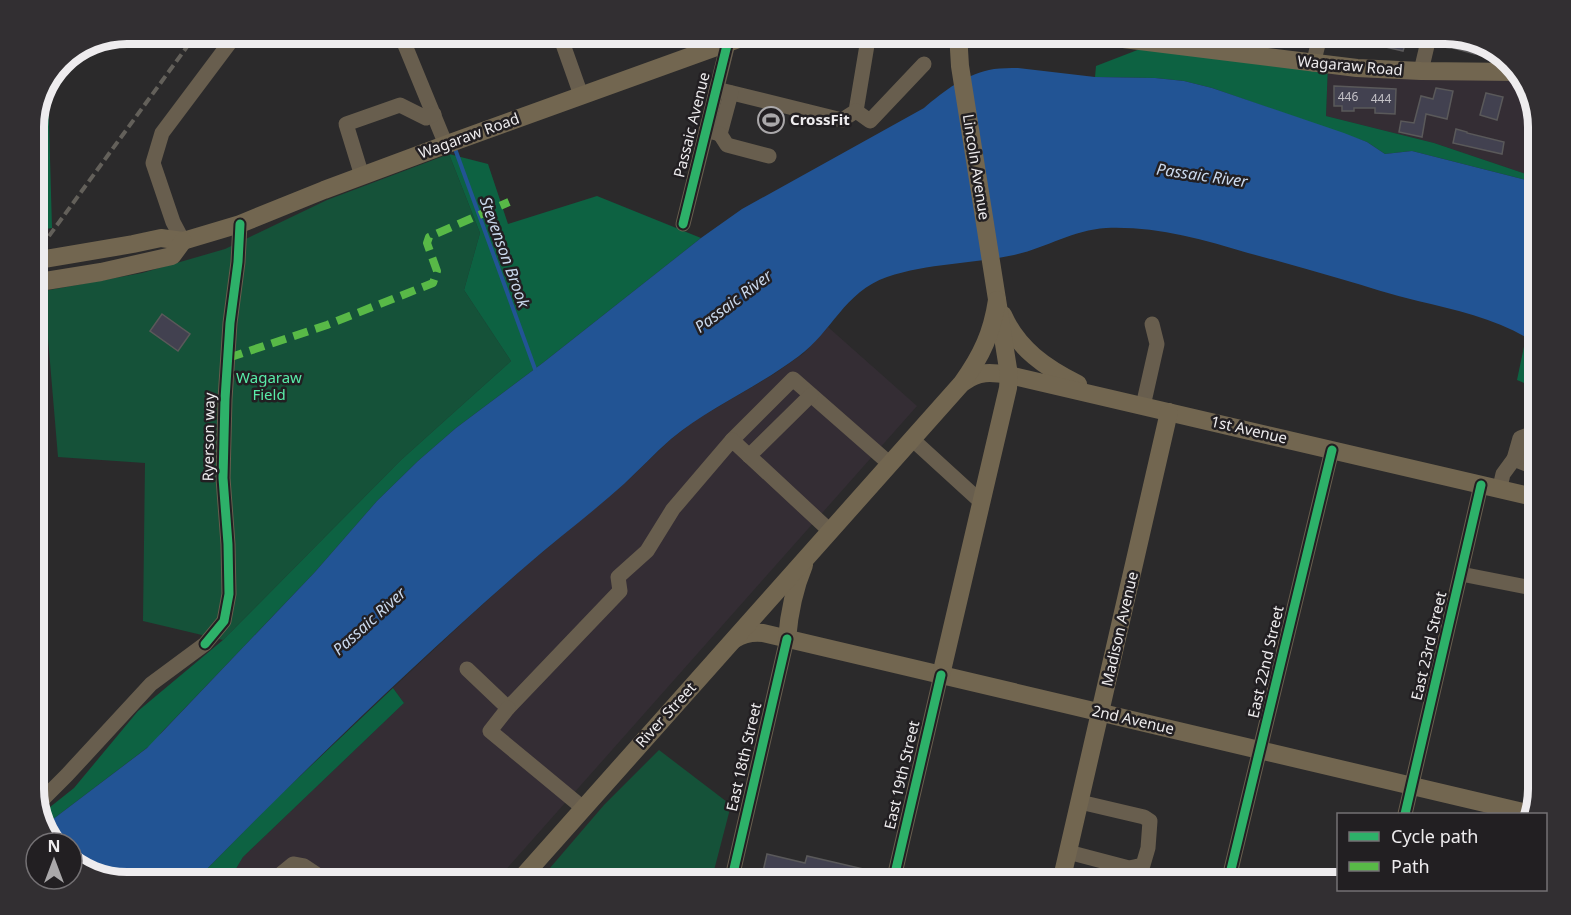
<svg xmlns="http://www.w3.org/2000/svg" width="1571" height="915" font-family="'Noto Sans',sans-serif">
<rect width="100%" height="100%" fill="#2b2a2b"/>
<g fill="#342d34">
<polygon points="1502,56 1525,79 1538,121 1538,178 1434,143 1326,116 1328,65 1497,72"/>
<polygon points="828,327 917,406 495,882 228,882 243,857 404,703 393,688 471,615 527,565 623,485 670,440 694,421 774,374 804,353"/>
</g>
<g fill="#155239">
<polygon points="449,154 480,233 464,290 511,361 401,460 223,640 143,621 145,463 58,457 44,291 142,273 225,249 327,200"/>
<polygon points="659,750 731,805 711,882 538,882 604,805"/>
</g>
<g fill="#0d6242">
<polygon points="1153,44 1328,65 1326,116 1434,143 1538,178 1538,183 1412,151 1385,154 1367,142 1212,88 1184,81 1155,78 1095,77 1096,66"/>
<polygon points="48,88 52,228 33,231 33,121"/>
<polygon points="449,154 488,164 508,224 597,196 701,238 544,362 456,428 418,461 377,501 315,572 161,733 156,741 44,826 40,815 74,788 138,711 223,640 401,460 511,361 464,290 480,233"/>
<polygon points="1526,337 1538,345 1538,389 1517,380"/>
<polygon points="393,688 404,703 243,857 228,882 194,882 278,797"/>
</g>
<path fill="#225494" d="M 1018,68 L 1095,77 L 1155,78 L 1184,81 L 1212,88 L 1344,133 L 1367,142 L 1385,154 L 1412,151 L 1538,183 L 1538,345 C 1502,320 1460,311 1418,301 C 1392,295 1366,286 1341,279 C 1310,270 1279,261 1248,253 C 1202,239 1155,226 1106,228 C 1073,230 1046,248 1014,255 C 972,264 928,263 887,277 C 844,292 832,332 799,356 C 758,387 710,407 671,439 C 655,453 640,469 624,484 C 593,512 558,538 526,566 C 411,666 301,773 194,882 L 126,882 L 80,870 L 72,862 L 72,843 L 51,843 L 49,840 L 44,826 L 147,748 L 315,572 L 377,501 L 418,461 L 456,428 L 544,362 L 701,238 L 742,209 L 924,108 C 944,91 967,73 994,69 C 1002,68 1010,68 1018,68 Z"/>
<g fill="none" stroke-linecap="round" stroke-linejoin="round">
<polyline stroke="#225494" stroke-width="4" points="454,146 535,369"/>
</g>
<g fill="#424150" stroke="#5a595a" stroke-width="1.5">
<polygon points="1380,33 1402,33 1401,40 1406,41 1403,51 1377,45"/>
<polygon points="1456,36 1478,42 1475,54 1453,48"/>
<polygon points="1334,86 1396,89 1395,114 1375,113 1375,108 1354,108 1354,111 1342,111 1342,106 1334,106"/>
<polygon points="1436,88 1453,91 1447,119 1426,114 1422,137 1399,132 1401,121 1414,123 1421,96 1433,99"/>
<polygon points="1486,93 1503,97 1497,120 1480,115"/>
<polygon points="1456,129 1467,132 1467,133 1504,142 1502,154 1453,143"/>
<polygon points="162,314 190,334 178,351 150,331"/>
<polygon points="767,854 805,863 807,856 872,871 869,882 780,882 781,880 762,876"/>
</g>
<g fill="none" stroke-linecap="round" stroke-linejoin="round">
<g stroke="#685e4e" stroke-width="15">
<polyline points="400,33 446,145"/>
<polyline points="559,33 581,95"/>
<polyline points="1313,64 1321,33"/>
<polyline points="1421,71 1430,33"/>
<polyline points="716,89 842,120 856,111 869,33"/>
<polyline points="856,111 870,121 924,64"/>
<polyline points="706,130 720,134 731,93"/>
<polyline points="720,134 727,145 769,156"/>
<polyline points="362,176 346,124 400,105 426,118 434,114"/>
<polyline points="683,224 730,35"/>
<polyline points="183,241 173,222 153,163 162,133 237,33"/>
<polyline points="1143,406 1157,344 1152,324"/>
<polyline points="912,439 981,502"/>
<polyline points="732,440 793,379 890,464"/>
<polyline points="749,456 811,395"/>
<polyline points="1514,459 1531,466 1538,463"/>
<polyline points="1514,459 1537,449"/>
<polyline points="1500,487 1503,474 1514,459 1520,438 1531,434"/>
<polyline points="1461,574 1527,587"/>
<polyline points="467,669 508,708 620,591 618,577 647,551 673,509 732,440 830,531"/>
<polyline points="508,708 490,731 583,808"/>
<polyline points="37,805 67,775 151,684 205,644 224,621 229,594 228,544 223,478 225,399 230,323 238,262 240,224"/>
<polyline points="1405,814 1481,485"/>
<polyline points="1068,852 1129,868 1143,865 1148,848 1150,821 1144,817 1080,802"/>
<polyline points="271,882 293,864 304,866 328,882"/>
<polyline points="731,882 787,639"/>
<polyline points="893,882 941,675"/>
<polyline points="1228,882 1332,450"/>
</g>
<g stroke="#726650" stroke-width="18">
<polyline points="1075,33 1357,68 1421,71 1518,72"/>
<polyline points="33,261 133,244 161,238 183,241 240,224 324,190 453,142 755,33"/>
<polyline points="33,283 101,272 172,256 183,241"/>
<path d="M 1003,315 C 1018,349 1046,368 1078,384"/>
<path d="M 964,382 C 978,371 991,372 1009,375 L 1538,498"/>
<path d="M 735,639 C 744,633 752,632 763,633 L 1531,814"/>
<path d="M 787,639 C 789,614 794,589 804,565"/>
<polyline points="941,675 1008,388 1009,375 960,66 958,33"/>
<path d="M 518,882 L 962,383 C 982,355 992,333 997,300"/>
<polyline points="1061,882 1169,412"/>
</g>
<polyline stroke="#63605a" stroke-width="4" stroke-dasharray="9 4.5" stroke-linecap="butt" points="33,258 197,33"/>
<polyline stroke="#58b947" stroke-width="8" stroke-dasharray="15 8" stroke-linecap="butt" points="228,358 327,325 433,283 437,271 427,243 429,237 509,202"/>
<defs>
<g id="cycleway">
<polyline points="683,224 730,33"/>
<polyline points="205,644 224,621 229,594 228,544 223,478 225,399 230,323 238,262 240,224"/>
<polyline points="1405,814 1481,485"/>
<polyline points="731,882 787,639"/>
<polyline points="893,882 941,675"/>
<polyline points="1228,882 1332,450"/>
</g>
</defs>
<use href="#cycleway" stroke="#221f22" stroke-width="13"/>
<use href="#cycleway" stroke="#2db169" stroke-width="9"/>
</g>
<defs>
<symbol id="stadium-ring" viewBox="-11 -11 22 22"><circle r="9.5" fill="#221f22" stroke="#aaa8aa" stroke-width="1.5"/><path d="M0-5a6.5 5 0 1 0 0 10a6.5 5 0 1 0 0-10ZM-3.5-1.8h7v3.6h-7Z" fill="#aaa8aa"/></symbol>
</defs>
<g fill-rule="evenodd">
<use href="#stadium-ring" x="756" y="105" width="30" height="30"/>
</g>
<g text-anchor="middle" stroke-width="5" stroke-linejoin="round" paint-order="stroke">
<g font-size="12" fill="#c3c1c6">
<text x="1348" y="101">446</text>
<text x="1381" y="103">444</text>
</g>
<g font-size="15" fill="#eeecee" stroke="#221f22">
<text transform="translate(1350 66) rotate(5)" y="5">Wagaraw Road</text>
<text transform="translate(692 125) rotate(-76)" y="5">Passaic Avenue</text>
<text transform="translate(469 136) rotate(-20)" y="5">Wagaraw Road</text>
<text transform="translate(976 167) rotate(81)" y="5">Lincoln Avenue</text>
<text transform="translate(1249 430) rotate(13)" y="5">1st Avenue</text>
<text transform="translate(209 437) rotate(-89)" y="5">Ryerson way</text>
<text transform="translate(1120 629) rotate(-77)" y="5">Madison Avenue</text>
<text transform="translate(1429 646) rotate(-77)" y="5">East 23rd Street</text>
<text transform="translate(1266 662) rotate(-77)" y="5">East 22nd Street</text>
<text transform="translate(666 715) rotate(-48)" y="5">River Street</text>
<text transform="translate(1133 720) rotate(13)" y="5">2nd Avenue</text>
<text transform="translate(744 757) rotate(-77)" y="5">East 18th Street</text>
<text transform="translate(902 775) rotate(-77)" y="5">East 19th Street</text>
</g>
<g font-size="15" font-weight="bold" fill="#eeecee" stroke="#221f22" text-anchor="start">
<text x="790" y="125">CrossFit</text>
</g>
<g font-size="15" fill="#59eca9" stroke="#221f22">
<text x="269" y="383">Wagaraw<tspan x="269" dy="17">Field</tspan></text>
</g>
<g font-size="16" font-style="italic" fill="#cad9ed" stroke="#221f22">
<text transform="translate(1202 175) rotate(8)" y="6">Passaic River</text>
<text transform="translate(505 252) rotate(70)" y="6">Stevenson Brook</text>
<text transform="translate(733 301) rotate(-37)" y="6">Passaic River</text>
<text transform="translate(369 621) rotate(-42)" y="6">Passaic River</text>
</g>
</g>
<path d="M0 0H1571V915H0ZM127 44H1445A83 83 0 0 1 1528 127V789A83 83 0 0 1 1445 872H127A83 83 0 0 1 44 789V127A83 83 0 0 1 127 44Z" fill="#322f32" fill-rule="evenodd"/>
<path fill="none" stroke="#eeecee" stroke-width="8" d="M127 44H1445A83 83 0 0 1 1528 127V789A83 83 0 0 1 1445 872H127A83 83 0 0 1 44 789V127A83 83 0 0 1 127 44Z"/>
<rect x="1337" y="813" width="210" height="78" fill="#221f22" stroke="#747174" stroke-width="1.5"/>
<rect x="1349" y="832" width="30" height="9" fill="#2db169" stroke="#747174" stroke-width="1.5"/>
<text x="1391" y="843" font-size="18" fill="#eeecee">Cycle path</text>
<rect x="1349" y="862" width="30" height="9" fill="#58b947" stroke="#747174" stroke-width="1.5"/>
<text x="1391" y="873" font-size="18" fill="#eeecee">Path</text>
<g transform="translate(54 861)"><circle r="28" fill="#221f22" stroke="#747174" stroke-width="1.5"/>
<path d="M0-4.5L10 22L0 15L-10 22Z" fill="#aaa8aa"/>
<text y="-9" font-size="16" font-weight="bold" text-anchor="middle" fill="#eeecee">N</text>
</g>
</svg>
